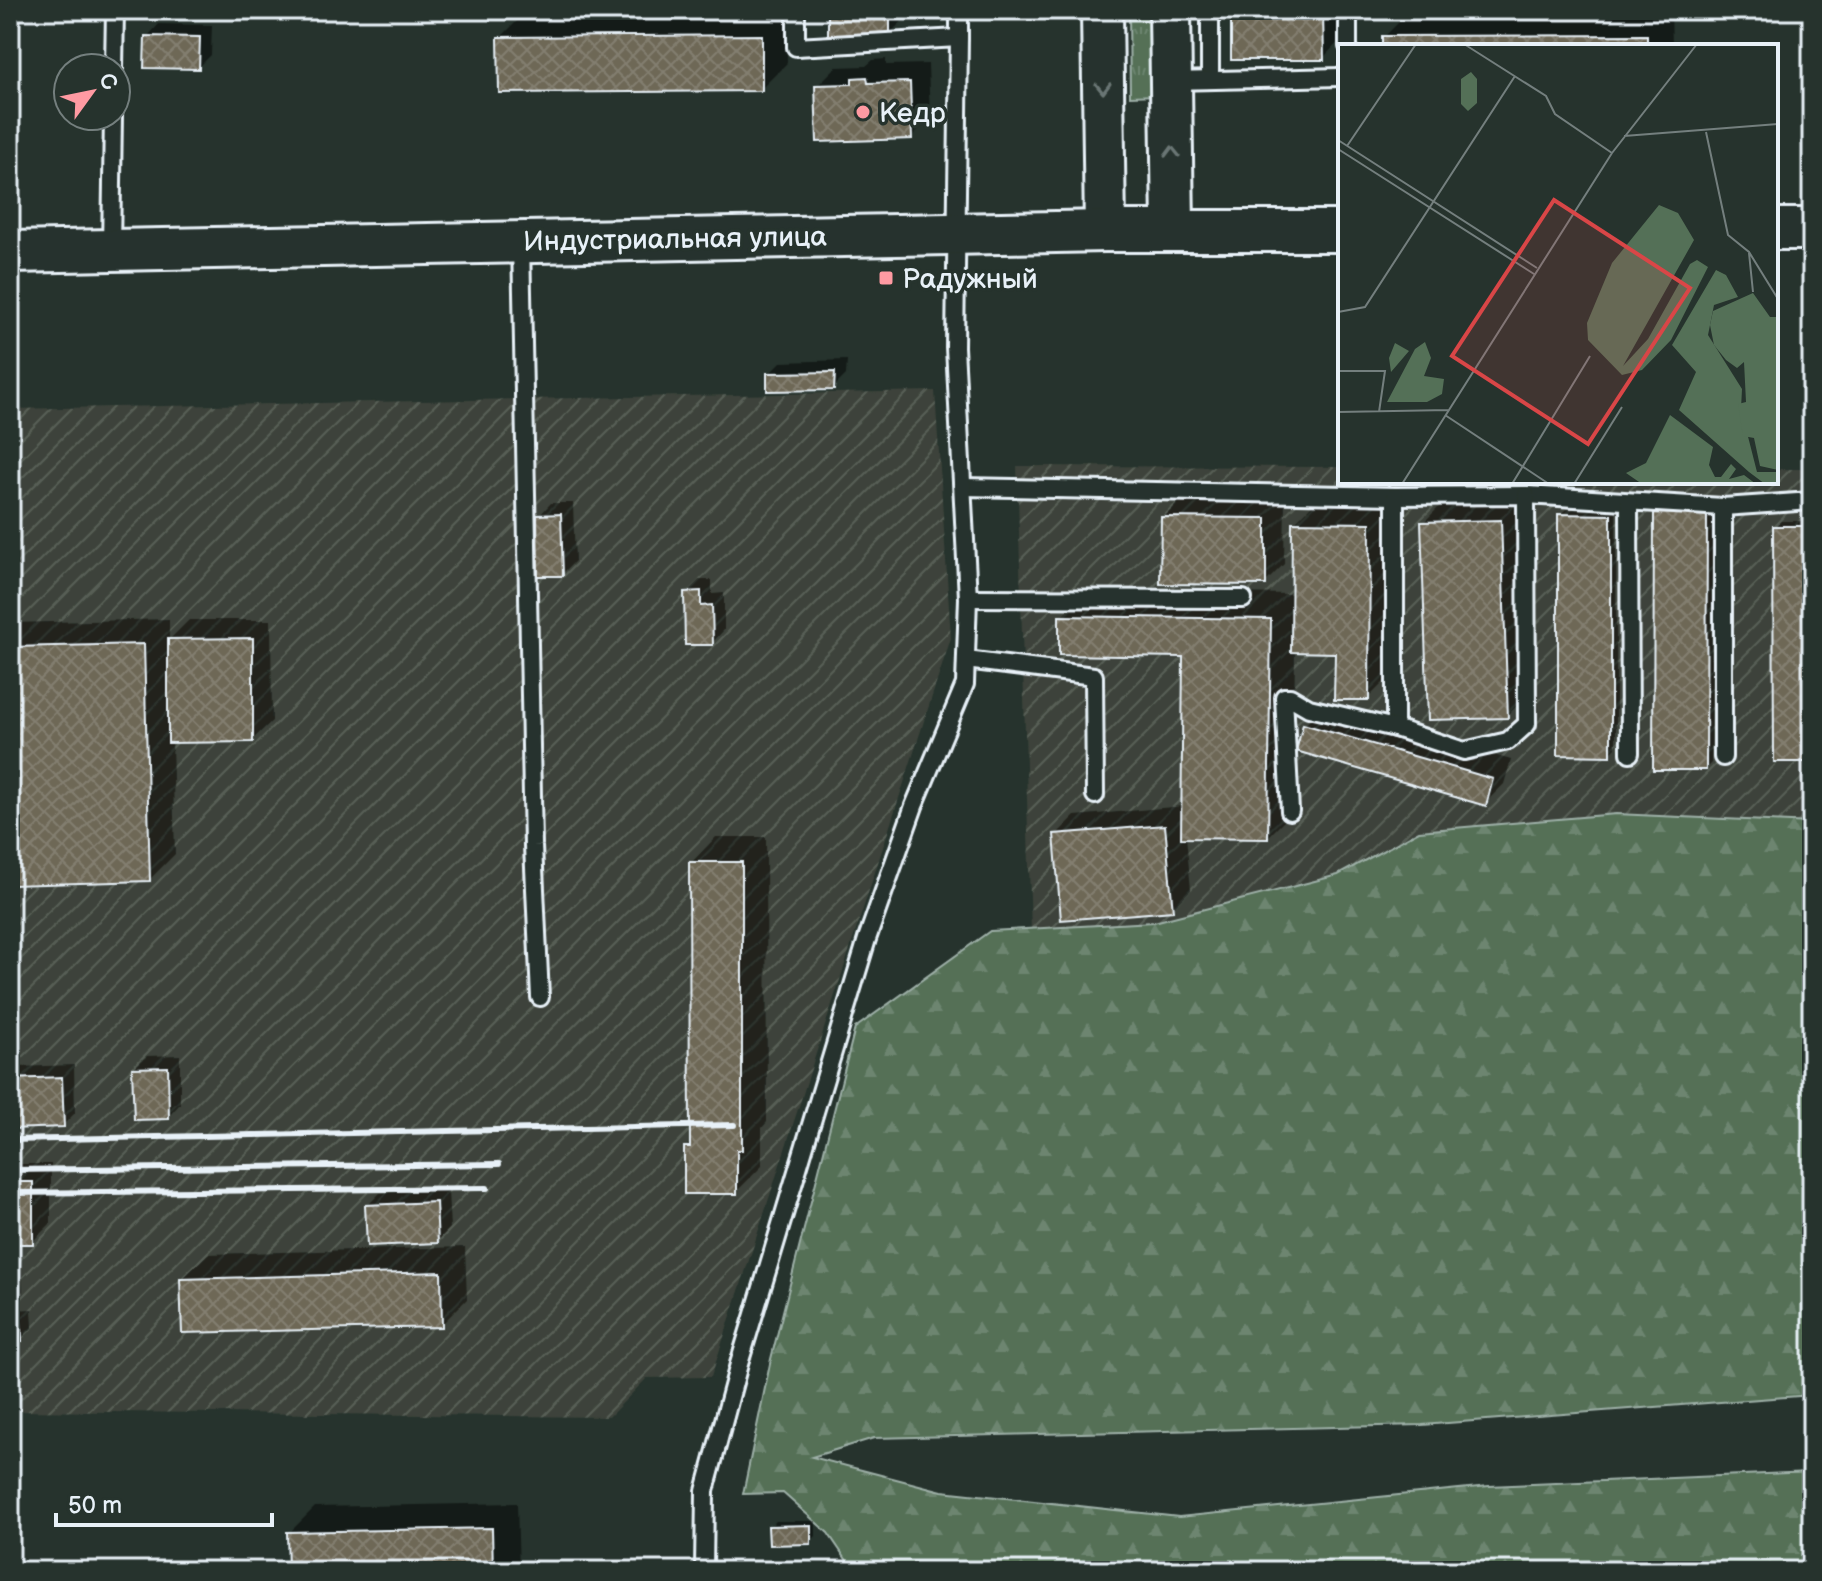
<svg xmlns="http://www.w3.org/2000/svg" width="1822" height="1581" font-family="'Balsamiq Sans',sans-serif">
<defs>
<pattern id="industrial-furrows" width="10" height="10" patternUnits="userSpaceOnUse" patternTransform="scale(2)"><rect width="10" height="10" fill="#3c433a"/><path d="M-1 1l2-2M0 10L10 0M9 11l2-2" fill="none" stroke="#585f57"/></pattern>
<pattern id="grass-tufts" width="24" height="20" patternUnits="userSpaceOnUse" patternTransform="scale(2)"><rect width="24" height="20" fill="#547057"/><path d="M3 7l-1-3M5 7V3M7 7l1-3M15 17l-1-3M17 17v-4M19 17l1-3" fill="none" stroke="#6d8570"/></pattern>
<pattern id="forest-firs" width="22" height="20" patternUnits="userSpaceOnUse" patternTransform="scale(2)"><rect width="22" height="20" fill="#547057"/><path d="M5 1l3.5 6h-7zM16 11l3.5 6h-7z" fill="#6d8570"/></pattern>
<pattern id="building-cross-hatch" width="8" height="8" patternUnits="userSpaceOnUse" patternTransform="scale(2)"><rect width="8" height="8" fill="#6e6857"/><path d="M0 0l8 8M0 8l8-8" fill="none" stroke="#837e70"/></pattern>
</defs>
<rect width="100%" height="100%" fill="#26332d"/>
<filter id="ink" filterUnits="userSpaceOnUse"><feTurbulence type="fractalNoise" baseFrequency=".0125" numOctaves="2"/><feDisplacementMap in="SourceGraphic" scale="16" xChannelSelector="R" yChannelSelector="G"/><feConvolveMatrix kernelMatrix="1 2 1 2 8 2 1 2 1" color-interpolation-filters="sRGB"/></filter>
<g filter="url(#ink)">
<g fill="url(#industrial-furrows)">
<polygon points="935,391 951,638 711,1377 647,1378 609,1417 10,1411 10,409"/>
<polygon points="1017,466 1340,467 1340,482 1776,482 1776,469 1812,469 1812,838 1032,966"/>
</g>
<polygon fill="url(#grass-tufts)" stroke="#9eb0a8" stroke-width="2" points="1129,10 1156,10 1158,95 1130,96"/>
<polygon fill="url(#forest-firs)" stroke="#9eb0a8" stroke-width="2" points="1616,814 1812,823 1812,1395 1422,1425 874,1438 812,1457 942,1491 1179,1517 1489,1486 1812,1472 1812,1571 854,1571 828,1533 783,1493 743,1494 771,1359 855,1028 990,931 1154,922 1338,875 1419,831"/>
<g fill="#0007">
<polygon points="786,10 787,63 761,89 500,38 526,12"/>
<polygon points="830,10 914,10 889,34"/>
<polygon points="1233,10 1348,10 1348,32 1323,58 1233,58"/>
<polygon points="1671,10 1672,46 1384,46 1384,37 1409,12"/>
<polygon points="159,24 212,25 211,55 199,67 147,37"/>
<polygon points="886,59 886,65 928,64 930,118 911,137 817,86 836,67 866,66 873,60"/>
<polygon points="847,360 846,375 833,388 769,374 781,362"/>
<polygon points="1526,495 1532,690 1507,716 1423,523 1449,497"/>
<polygon points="1319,498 1394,498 1393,673 1368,698 1337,651 1295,650 1293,812 1268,837 1186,836 1191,890 1172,909 1056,835 1075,816 1183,806 1185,655 1061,617 1087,591 1293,594 1294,523"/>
<polygon points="1182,499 1285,500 1284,564 1265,583 1163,518"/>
<polygon points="551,503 573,503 575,561 562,574 539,516"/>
<polygon points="1566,509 1616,510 1616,748 1610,754 1560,515"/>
<polygon points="1662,509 1712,509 1711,763 1706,768 1656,514"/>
<polygon points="1781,521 1812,521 1812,760 1775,526"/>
<polygon points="699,580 712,580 712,594 724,593 724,630 712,643 686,593"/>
<polygon points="169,619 169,640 189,620 271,620 272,721 252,740 172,741 175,854 150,879 10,883 10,623"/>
<polygon points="1324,706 1511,760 1504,784 1485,803 1305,725"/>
<polygon points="716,837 766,837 767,1122 762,1128 762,1166 736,1192 686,1147 692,1142 691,863"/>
<polygon points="180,1055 180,1104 168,1117 134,1068 147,1056"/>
<polygon points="74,1065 75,1113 63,1125 10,1127 10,1074 17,1067"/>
<polygon points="10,1164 51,1164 51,1223 32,1242 10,1242"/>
<polygon points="448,1190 450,1228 437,1241 367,1206 380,1193"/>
<polygon points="465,1247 467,1299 441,1325 182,1279 208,1254"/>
<polygon points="21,1262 23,1291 10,1303 10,1263"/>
<polygon points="32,1309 33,1327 21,1339 10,1340 10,1310"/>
<polygon points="517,1503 519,1571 290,1571 289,1533 315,1507"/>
<polygon points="776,1521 816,1521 816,1536 810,1542 770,1527"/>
</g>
<g fill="url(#building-cross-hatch)" stroke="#e8f1f8" stroke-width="2">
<polygon points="828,10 890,10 890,36 828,37"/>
<polygon points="1231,10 1323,12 1324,60 1231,60"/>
<polygon points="762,35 762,91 499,93 498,37"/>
<polygon points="1647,35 1647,46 1382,46 1382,36"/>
<polygon points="145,36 200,37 199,69 144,68"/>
<polygon points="867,77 868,83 910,82 912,139 817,142 815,85 852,84 852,78"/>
<polygon points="835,372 834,390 767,391 767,373"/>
<polygon points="1654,513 1707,514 1706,770 1653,770"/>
<polygon points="561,514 563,576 538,576 537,515"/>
<polygon points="1558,514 1611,515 1611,756 1558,755"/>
<polygon points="1161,517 1266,518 1266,585 1160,584"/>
<polygon points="1501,520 1508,718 1428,720 1421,522"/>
<polygon points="1292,522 1370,523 1369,700 1334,700 1335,653 1291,652"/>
<polygon points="1773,526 1812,526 1812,762 1774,762"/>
<polygon points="701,591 701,606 712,605 713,645 685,645 684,592"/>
<polygon points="1059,616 1271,619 1268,839 1181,838 1183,657 1059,655"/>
<polygon points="253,638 253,742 168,743 168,639"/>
<polygon points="144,644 150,881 10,885 10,647"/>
<polygon points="1303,724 1493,779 1486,806 1296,751"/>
<polygon points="1165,825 1173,911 1061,920 1054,834"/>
<polygon points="689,862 742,862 742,1150 737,1150 737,1194 684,1194 684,1147 690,1147"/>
<polygon points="168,1067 169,1119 134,1120 132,1068"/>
<polygon points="62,1077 64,1127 10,1129 10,1079"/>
<rect x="10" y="1182" width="23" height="62"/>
<polygon points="436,1202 438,1243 367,1246 365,1205"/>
<polygon points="441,1272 442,1327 182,1333 180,1279"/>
<polygon points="10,1321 21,1321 22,1341 10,1342"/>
<polygon points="811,1525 811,1544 769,1545 768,1526"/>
<polygon points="492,1528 493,1571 288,1571 287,1532"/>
</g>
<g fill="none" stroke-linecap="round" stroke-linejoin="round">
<defs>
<g id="service">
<polyline points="1210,10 1210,80"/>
<polyline points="1348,10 1348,46"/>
<polyline points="959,38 959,10"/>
<polyline points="114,68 115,10"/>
<polyline points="1172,81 1340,77"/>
<polyline points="521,242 533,846 540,997"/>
<polyline points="111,249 113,116"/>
<polyline points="963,487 1395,496 1526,495 1723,507 1812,501"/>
<polyline points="1629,503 1630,753"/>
<polyline points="968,598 1243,599"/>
<polyline points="966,660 1094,676 1095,795"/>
<polyline points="1395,728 1395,496"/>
<polyline points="1723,757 1723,507"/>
<polyline points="1290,811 1284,697 1290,697 1309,708 1395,728 1464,751 1508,741 1527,724 1526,495"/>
<polyline points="704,1571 705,1491 739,1364 867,939 914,806 965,684 968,598 955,347 959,38 796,47 796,10"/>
</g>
<g id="tertiary">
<polyline points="1102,10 1105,231"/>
<polyline points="1170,10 1173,230"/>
<polyline points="1776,229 1812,229"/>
<polyline points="10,252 1105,231 1340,231"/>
</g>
</defs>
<use href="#service" stroke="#e8f1f8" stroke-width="22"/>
<use href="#tertiary" stroke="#e8f1f8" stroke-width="46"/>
<use href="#service" stroke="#26332d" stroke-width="16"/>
<use href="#tertiary" stroke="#26332d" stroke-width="40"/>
<g stroke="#e8f1f8" stroke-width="6">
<polyline points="10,1140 734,1125"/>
<polyline points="10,1170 499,1164"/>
<polyline points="10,1193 487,1188"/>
</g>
</g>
<defs><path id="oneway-chevron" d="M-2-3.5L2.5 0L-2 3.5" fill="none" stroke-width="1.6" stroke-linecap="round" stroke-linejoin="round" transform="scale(2)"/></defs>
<g stroke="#6a7674">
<use href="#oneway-chevron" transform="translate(1103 88) rotate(89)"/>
<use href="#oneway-chevron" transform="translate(1172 152) rotate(-91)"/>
</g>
</g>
<g fill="#ff9aa2" stroke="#26332d" stroke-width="3">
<circle cx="863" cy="112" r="8"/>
<rect x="878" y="270" width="16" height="16" rx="4"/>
</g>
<g text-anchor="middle" stroke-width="7" stroke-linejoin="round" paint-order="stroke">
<g font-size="28" fill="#e8f1f8" stroke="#26332d" text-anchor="start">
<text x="879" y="122">Кедр</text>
<text x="902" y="288">Радужный</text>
</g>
<g font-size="28" fill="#e8f1f8" stroke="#26332d">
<text transform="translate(675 238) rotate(-1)" y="10">Индустриальная улица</text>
</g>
</g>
<g transform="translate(1338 44)">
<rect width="440" height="440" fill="#26332d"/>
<path d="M 321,161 L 340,169 L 356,196 L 285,322 L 310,295 L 352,220 L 359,216 L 370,223 L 333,296 L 304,326 L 284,331 L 250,296 L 249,279 L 274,219 ZM 378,226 L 388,231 L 400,253 L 376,261 L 370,291 L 404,345 L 403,365 L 419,428 L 440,428 L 440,440 L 427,440 L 411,428 L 341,366 L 358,328 L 334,301 ZM 87,298 L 93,314 L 86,332 L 106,335 L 104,350 L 89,358 L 49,358 L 77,305 ZM 57,299 L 71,307 L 53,328 L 51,314 ZM 332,371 L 375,403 L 371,421 L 377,433 L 383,433 L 393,420 L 398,425 L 391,435 L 406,431 L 418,440 L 304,440 L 288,429 L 308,419 Z" fill="#547057"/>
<path d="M 133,28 L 139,35 L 139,59 L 130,67 L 123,60 L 123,35 ZM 415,249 L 432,273 L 440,273 L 440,426 L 422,422 L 416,394 L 405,392 L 400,360 L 408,358 L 406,318 L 399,324 L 388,316 L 376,301 L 372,281 L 375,267 Z" fill="#547057"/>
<path fill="none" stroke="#747f7e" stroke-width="2" d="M 126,0 L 208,52 L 217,70 L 274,109M 368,88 L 390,191 L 411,208 L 440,255M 286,92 L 440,80M 0,96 L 199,224M 9,102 L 78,0M 0,105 L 196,230M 411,209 L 415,248M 0,268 L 27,263 L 177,32M 0,327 L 47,327 L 41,368M 0,368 L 111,366M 107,371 L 211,440M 64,440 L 274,109 L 359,0M 174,440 L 252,312M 236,440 L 284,363"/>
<path fill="#d94647" fill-opacity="0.15" stroke="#d94647" stroke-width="4" d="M 216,156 L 352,244 L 250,400 L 114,312 Z"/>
<rect width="440" height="440" fill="none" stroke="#e8f1f8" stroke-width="4"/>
</g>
<rect width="1822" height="1581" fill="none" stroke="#26332d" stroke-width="40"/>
<rect x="20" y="20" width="1782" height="1541" fill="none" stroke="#e8f1f8" stroke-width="3" filter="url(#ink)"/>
<g transform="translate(92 92) rotate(57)"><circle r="38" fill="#26332d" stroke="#747f7e" stroke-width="2"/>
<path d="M0-6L14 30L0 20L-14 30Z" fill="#ff9aa2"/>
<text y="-12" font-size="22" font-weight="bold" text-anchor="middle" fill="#e8f1f8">С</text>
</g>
<path d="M56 1513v12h216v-12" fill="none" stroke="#e8f1f8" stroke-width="4"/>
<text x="68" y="1513" font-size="24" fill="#e8f1f8" stroke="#26332d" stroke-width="6" paint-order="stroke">50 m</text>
</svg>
